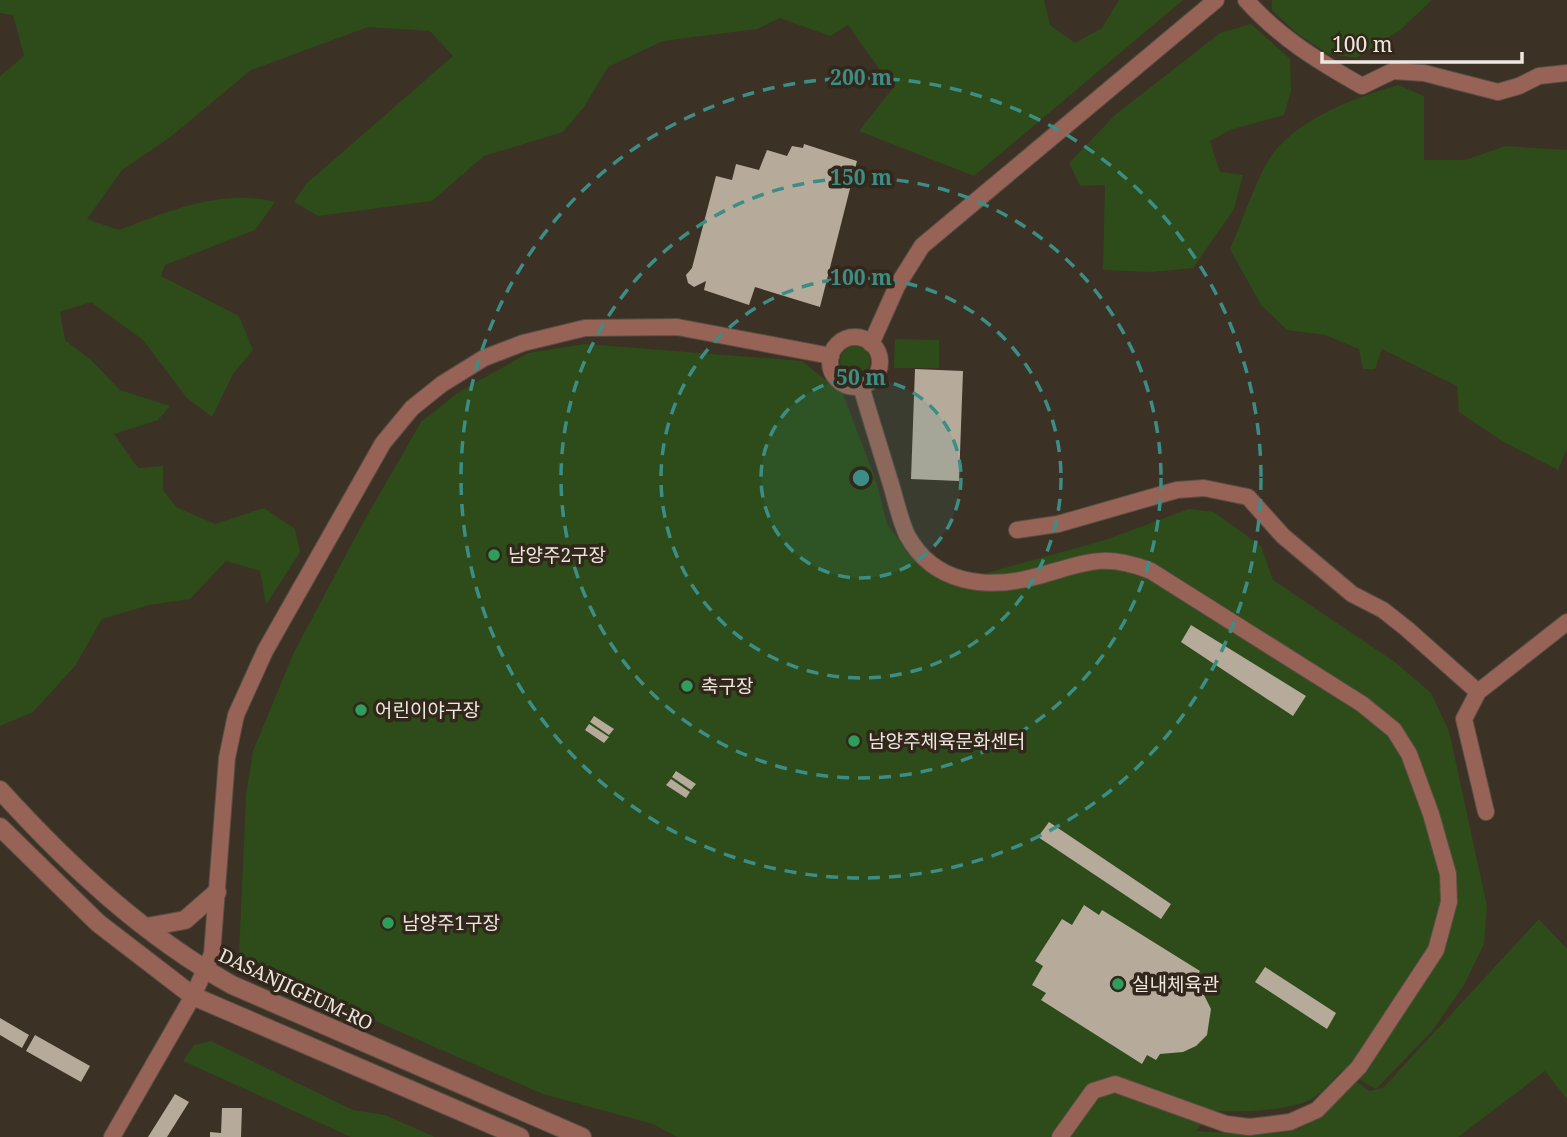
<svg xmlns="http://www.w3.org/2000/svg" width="1567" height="1137" font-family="'Noto Serif','Noto Sans KR',serif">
<rect width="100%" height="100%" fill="#3c3125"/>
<g fill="#2d4c19">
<path d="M 0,0 L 1044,0 L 1050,25 L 1075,43 L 1102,28 L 1119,0 L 1183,0 L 974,176 L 859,131 L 893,88 L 848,25 L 830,36 L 780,18 L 757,29 L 663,41 L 608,67 L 584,107 L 563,132 L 484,156 L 432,201 L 318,216 L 294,202 L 306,184 L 453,56 L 430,31 L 368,27 L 251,70 L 169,138 L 122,170 L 87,219 L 119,230 C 169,211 222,188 275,202 L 255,230 L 165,265 L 161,276 L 239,316 L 253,350 L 233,374 L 212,417 L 187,398 L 143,340 L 91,302 L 60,312 L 65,340 L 91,360 L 120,390 L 170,406 L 158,420 L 114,434 L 138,468 L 163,466 L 163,490 L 176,507 L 215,524 L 264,508 L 295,529 L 300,552 L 266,605 L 260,571 L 226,561 L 190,599 L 149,605 L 102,619 L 75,666 L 33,712 L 0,726 L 0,76 L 24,56 L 13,15 L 0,13 Z"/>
<polygon points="1272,0 1442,0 1432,0 1400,30 1356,58 1328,54 1295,32 1272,10"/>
<polygon points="1251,24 1290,59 1291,91 1284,115 1230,130 1210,141 1220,172 1243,175 1234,209 1193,268 1152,272 1103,270 1105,185 1080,186 1069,163 1115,115 1220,33"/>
<path d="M 1398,85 L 1424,96 L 1424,160 L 1465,160 L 1505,146 L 1567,150 L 1567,449 L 1558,470 L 1504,442 L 1459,412 L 1457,386 L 1382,349 L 1375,369 L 1363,369 L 1359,349 L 1325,335 L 1287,330 L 1261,305 L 1230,249 C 1241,225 1258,173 1272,155 C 1300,117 1355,98 1398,85 Z"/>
<polygon points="895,339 939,340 939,368 894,368"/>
<path d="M 585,344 L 802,361 L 843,394 L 876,481 L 887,524 L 906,550 L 951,583 L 1105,540 L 1189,509 L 1214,512 L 1261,546 L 1273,580 L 1395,662 L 1431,693 L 1449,731 L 1487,906 L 1484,944 L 1464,985 L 1432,1031 L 1376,1089 L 1343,1070 C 1334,1078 1325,1090 1315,1097 C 1291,1112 1239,1112 1212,1111 L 1196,1131 C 1223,1133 1272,1137 1298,1129 C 1321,1119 1338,1098 1355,1080 L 1369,1091 L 1383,1088 L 1539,919 L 1567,949 L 1567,1099 L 1545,1071 L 1458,1137 L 677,1137 L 653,1124 L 543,1094 L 265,973 L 239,955 L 246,795 L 253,751 L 294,652 L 364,521 L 421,422 L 459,392 L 528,353 Z"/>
<circle cx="855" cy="361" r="15"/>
<polygon points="211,1041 353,1110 385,1115 435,1137 351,1137 183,1061 194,1045"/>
</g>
<g fill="#b6aa9b">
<polygon points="804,144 857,161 820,307 755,287 749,305 704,290 706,281 694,287 688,283 686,275 692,268 716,176 732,180 736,164 759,170 767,150 787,156 792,146 803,148"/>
<polygon points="915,369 963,371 959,481 911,479"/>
<polygon points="1191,625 1306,696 1293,716 1181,642"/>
<polygon points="594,716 614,729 609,735 590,722"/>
<polygon points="589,724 609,737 604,743 585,730"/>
<polygon points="676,771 696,784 691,790 672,777"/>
<polygon points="671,779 690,792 686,798 666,785"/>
<polygon points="1049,822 1171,904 1161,919 1038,837"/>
<polygon points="1084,905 1099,915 1102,910 1200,971 1196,978 1204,984 1201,989 1211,1009 1207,1035 1196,1046 1183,1052 1160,1054 1156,1060 1147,1055 1142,1064 1041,1000 1046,993 1032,985 1043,966 1035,961 1062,919 1072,925"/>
<polygon points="1265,967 1336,1013 1327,1029 1255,982"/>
<polygon points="0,1018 29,1035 22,1048 0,1035"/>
<polygon points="35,1035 90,1066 81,1082 26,1051"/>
<polygon points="175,1094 189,1102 167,1137 148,1137"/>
<polygon points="222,1108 242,1108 241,1137 210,1137 210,1132 221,1133"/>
</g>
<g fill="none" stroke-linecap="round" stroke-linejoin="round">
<defs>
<g id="minor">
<path d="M 1246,0 C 1280,38 1318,61 1362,86 L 1393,71 L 1424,73 L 1498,92 L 1519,86 L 1539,76 L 1567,73"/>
<circle cx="855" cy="362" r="25"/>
<polyline points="871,344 897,286 922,246 1216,0"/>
<path d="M 861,386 C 870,417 880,448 889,478 C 895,496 899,518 907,535 C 934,585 988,590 1038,576 C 1086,563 1103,552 1151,571 L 1362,704 L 1394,730 L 1409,754 L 1431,814 L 1448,874 L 1449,902 L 1436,950 L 1359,1067 L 1317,1110 L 1290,1122 L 1249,1127 L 1226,1124 L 1115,1084 L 1093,1091 L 1060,1137"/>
<polyline points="1017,530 1058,524 1177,490 1204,488 1248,497 1283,536 1352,594 1383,610 1407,629 1478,692"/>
<polyline points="1486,812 1464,719 1478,692 1567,622"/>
<polyline points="112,1137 193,996 212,954 227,758 236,715 265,651 383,443 412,408 442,384 484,358 523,343 585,328 677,327 831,356"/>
</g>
<g id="tertiary">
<path d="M 0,790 C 68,865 143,935 232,985 L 582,1137"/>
<polyline points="0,827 98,923 193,996 520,1137"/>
<polyline points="147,927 185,920 217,892"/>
</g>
</defs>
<use href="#minor" stroke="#584e43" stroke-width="18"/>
<use href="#tertiary" stroke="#584e43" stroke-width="20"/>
<use href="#minor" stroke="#976356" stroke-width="16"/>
<use href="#tertiary" stroke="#976356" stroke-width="18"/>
</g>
<circle cx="861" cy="478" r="100" fill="#3c8d85" fill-opacity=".12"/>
<g fill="none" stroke="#3c8d85" stroke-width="3.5" stroke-dasharray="12 9">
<circle cx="861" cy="478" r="100"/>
<circle cx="861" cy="478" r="200"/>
<circle cx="861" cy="478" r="300"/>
<circle cx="861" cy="478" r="400"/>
</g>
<g fill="#2e9e5b" stroke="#32271b" stroke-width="2.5">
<circle cx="494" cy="555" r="7"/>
<circle cx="687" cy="686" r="7"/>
<circle cx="361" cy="710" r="7"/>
<circle cx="854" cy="741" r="7"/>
<circle cx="388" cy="923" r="7"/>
<circle cx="1118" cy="984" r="7"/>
</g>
<g text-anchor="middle" stroke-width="7" stroke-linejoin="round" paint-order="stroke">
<g font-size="19" fill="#eee7df" stroke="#32271b" text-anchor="start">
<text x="508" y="562">남양주2구장</text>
<text x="701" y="693">축구장</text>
<text x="375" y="717">어린이야구장</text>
<text x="868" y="748">남양주체육문화센터</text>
<text x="402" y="930">남양주1구장</text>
<text x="1132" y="991">실내체육관</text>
</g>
<g font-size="19" fill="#eee7df" stroke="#32271b">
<text transform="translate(296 989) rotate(25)" y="7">DASANJIGEUM-RO</text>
</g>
</g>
<circle cx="861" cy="478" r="10" fill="#3c8d85" stroke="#32271b" stroke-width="3.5"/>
<g font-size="21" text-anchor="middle" font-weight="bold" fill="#3c8d85" stroke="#32271b" stroke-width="7" stroke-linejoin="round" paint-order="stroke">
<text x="861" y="85">200 m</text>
<text x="861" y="185">150 m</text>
<text x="861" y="285">100 m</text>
<text x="861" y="385">50 m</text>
</g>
<path d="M1322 52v10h200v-10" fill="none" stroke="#eee7df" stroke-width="3.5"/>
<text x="1332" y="52" font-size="21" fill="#eee7df" stroke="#32271b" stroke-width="5" paint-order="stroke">100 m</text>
</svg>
